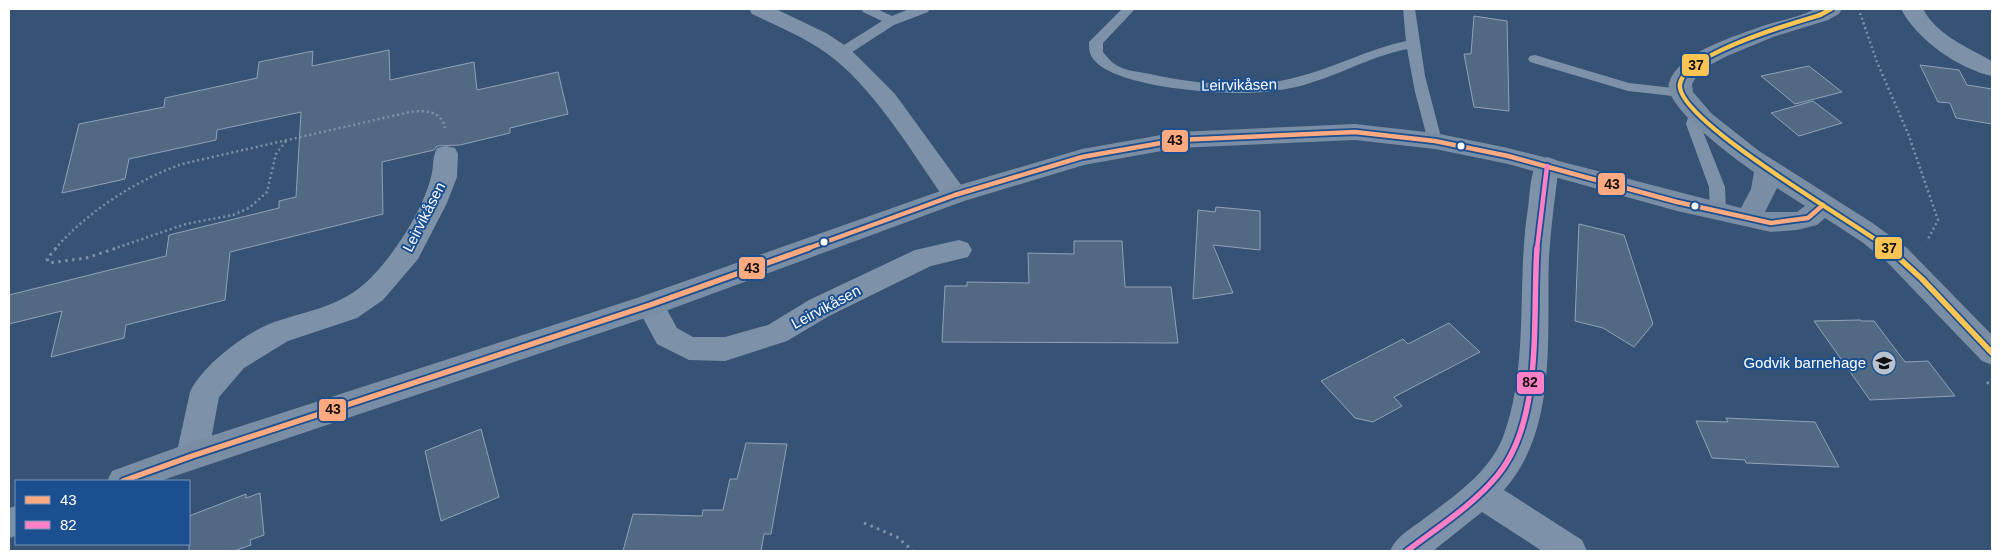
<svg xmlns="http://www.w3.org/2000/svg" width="2001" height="560" font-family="Helvetica,sans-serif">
<rect width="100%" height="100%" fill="#365274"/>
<g fill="#526984" stroke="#92a2b6">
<polygon points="1474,16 1507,21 1509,111 1474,107 1464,54 1471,54"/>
<polygon points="389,50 390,80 474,62 477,90 558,72 568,114 510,128 510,133 460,145 437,146 434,150 382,162 383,214 230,252 225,300 126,325 124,338 51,357 62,311 9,324 9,295 166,256 169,235 279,208 279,201 296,197 301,112 217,130 216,140 129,159 125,179 62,193 79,124 164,107 165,98 257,78 259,62 313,51 312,66"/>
<polygon points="1920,65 1959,70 1967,85 1992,89 1992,124 1956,118 1950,103 1938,102"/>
<polygon points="1809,66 1842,92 1795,104 1761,76"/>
<polygon points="1813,101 1842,123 1799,136 1771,113"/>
<polygon points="1216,207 1260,211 1260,250 1213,245 1233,293 1193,299 1198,210 1215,212"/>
<polygon points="1579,224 1624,235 1653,324 1634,347 1603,328 1575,321"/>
<polygon points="1074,241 1122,241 1125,287 1171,287 1178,343 942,342 945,286 967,286 967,282 1029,283 1028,253 1074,254"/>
<polygon points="1860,320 1862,321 1874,321 1905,362 1928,361 1955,396 1870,400 1814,321"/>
<polygon points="1449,323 1480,352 1394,397 1402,406 1373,422 1355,418 1321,381 1403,339 1408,344"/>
<polygon points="1726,418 1815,422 1839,467 1746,463 1745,460 1712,458 1696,421 1728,422"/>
<polygon points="481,429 499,497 441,521 425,451"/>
<polygon points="746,443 787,444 771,534 764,534 761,551 623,551 633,514 702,516 703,510 723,510 730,479 737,479"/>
<polygon points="260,493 264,535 250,540 251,545 234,551 189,551 189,516 246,494 246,498"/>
</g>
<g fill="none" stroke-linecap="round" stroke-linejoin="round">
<g stroke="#7d92a8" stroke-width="2.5" stroke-dasharray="2 3" stroke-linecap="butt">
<polyline points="1860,13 1877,62 1909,136 1938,220 1927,241"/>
<path d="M 55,249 C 87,212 136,180 182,164 L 410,112 C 425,110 442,111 445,128"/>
<polyline points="113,249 186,224 233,215 249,208 267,192 276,154 286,141"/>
</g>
<g stroke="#7d92a8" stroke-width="3" stroke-dasharray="2.5 4.5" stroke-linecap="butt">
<polyline points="56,248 47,259 49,263 86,258 117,248"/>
<polyline points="1987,382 1992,387"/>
<polyline points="864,523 897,537 913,551"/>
</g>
<g fill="#7d92a8" fill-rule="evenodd">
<polygon points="861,9 877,9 892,16 909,9 930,9 928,12 894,25 846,56 836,56 834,53 836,50 882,21 863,12"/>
<path d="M 1122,9 L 1135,9 L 1103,43 L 1103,52 C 1107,57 1111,62 1116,65 C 1126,71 1139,72 1150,74 C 1197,84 1250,90 1297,77 C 1334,68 1368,49 1406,41 L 1403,9 L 1415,9 L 1425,76 L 1442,141 L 1440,144 L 1430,144 L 1428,141 L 1415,92 L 1407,49 C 1368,57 1334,78 1296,87 C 1277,91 1258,93 1239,93 C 1209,93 1101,86 1090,53 C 1089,50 1089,45 1089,42 Z"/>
<polygon points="1535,55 1629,83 1682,89 1687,90 1689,93 1687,96 1682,97 1628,91 1530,62 1528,59 1530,56"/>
<polygon points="1696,106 1701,108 1703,111 1700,124 1725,187 1726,212 1723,216 1718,217 1713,216 1710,212 1709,187 1686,124 1691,108"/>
</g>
<g fill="#7d92a8" fill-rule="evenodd">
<path d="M 749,9 L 776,9 L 826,33 L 849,48 L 895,94 L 964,189 L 968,195 L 964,201 L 955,204 L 946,201 C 913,154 878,94 833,58 C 809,39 779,27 752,14 Z"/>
<path d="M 1901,9 L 1923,9 C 1937,35 1967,47 1992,61 L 1992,76 C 1959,69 1917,40 1901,9 Z"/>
<path d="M 446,146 L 455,148 L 458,154 L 457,177 L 447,203 L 418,259 L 383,300 L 357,318 L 288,341 L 244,368 L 219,397 L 208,456 L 203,466 L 192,470 L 181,466 L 176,456 L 190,392 C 203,365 242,336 269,324 C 301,312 337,308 363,285 C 390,262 423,211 431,177 C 434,167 432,157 437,148 Z"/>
<path d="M 1547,157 L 1556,160 L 1559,166 C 1555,196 1551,226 1549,257 C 1546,333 1559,428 1504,490 L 1582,540 L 1587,551 L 1542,551 L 1482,512 L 1433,551 L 1390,551 C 1396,536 1412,528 1425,518 C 1454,496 1489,473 1503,437 C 1530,365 1516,283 1528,208 C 1530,193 1530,173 1538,160 Z"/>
<polygon points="959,240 968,243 972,250 968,257 931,266 829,316 787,341 725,361 689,360 657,344 636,305 640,297 650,294 660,297 677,328 693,337 725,337 768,325 809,300 915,250"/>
</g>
<g fill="#798da4" fill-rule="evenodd">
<path d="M 1815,9 L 1842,9 L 1839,14 L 1828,20 L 1773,37 L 1727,56 L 1708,66 L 1696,77 L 1692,84 L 1693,92 L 1712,114 L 1759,151 L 1871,222 L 1907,248 L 1992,335 L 1992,365 L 1982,361 L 1887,262 L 1862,242 L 1825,218 L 1817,225 L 1797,230 L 1771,232 L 1677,211 L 1508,164 L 1435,149 L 1355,140 L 1178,148 L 1084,165 L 964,201 L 660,313 L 160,481 L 107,481 L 112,471 L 192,442 L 640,297 L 946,189 L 1082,149 L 1178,132 L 1355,124 L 1435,133 L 1508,148 L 1741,208 L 1751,189 L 1754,172 C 1737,160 1662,106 1669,83 C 1677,54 1732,37 1757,28 C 1776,21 1798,18 1815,9 ZM 1777,188 L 1805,206 L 1797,212 L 1765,212 Z"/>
<polygon points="16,506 16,536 9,538 9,508"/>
</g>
<defs>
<polyline id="bus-1-far1" points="806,249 955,195 1082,157 1178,140 1355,132 1435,141 1508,156 1677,202 1771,223 1808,218 1823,205"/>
<polyline id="bus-1" points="123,481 192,456 650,305 809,248"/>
<polyline id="bus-2-far1" points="1537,249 1547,166"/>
<path id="bus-2" d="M 1407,551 C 1438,527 1472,506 1497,476 C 1544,420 1532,316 1537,248"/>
<path id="bus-3-far1" d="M 1831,9 L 1820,15 C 1793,23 1685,54 1680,84 C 1674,120 1859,225 1889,249"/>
<polyline id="bus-3" points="1888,248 1922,279 1992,353"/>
</defs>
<use href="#bus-1-far1" stroke="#1b4f8f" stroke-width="8"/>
<use href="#bus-1" stroke="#1b4f8f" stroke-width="9"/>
<use href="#bus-2-far1" stroke="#1b4f8f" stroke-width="8"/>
<use href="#bus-2" stroke="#1b4f8f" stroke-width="9"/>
<use href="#bus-3-far1" stroke="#1b4f8f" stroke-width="8"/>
<use href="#bus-3" stroke="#1b4f8f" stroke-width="9"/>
<use href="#bus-1-far1" stroke="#ffa980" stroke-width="4.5"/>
<use href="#bus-1" stroke="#ffa980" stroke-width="5.5"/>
<use href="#bus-2-far1" stroke="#ff80c5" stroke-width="4.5"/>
<use href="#bus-2" stroke="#ff80c5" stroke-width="5.5"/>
<use href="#bus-3-far1" stroke="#fcc553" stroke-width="4.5"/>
<use href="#bus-3" stroke="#fcc553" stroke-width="5.5"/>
</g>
<defs>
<symbol id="school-disc" viewBox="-11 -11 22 22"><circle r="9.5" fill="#b9c2ce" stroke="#1b4f8f"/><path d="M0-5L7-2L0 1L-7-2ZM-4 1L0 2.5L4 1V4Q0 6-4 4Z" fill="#111"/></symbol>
</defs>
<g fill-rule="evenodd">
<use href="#school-disc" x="1870" y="349" width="28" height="28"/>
</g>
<g fill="#fff" stroke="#1b4f8f" stroke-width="2">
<circle cx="1461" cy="146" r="4.5"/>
<circle cx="1695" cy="206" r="4.5"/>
<circle cx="824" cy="242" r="4.5"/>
</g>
<g text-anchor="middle" stroke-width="4" stroke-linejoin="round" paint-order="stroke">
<g font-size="15" fill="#fff" stroke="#1b4f8f">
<text transform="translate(1239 85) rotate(-1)" y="5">Leirvikåsen</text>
<text transform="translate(424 217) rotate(-63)" y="5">Leirvikåsen</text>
<text transform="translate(826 307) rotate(-28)" y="5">Leirvikåsen</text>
</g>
<g font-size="15" fill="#fff" stroke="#1b4f8f" text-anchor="end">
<text x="1866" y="368">Godvik barnehage</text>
</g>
</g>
<g stroke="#1b4f8f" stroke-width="2">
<rect x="1681" y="53" width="29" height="24" rx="5" fill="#fcc553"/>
<rect x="1161" y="129" width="28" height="24" rx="5" fill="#ffa980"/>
<rect x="1597" y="172" width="29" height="24" rx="5" fill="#ffa980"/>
<rect x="1874" y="236" width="29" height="24" rx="5" fill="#fcc553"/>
<rect x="738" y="256" width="28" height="24" rx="5" fill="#ffa980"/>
<rect x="1516" y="371" width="29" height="24" rx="5" fill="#ff80c5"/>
<rect x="318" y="398" width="29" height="24" rx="5" fill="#ffa980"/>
</g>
<g font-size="14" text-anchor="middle" font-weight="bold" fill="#111">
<text x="1696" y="70">37</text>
<text x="1175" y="145">43</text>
<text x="1612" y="189">43</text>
<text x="1889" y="253">37</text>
<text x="752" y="273">43</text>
<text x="1530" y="387">82</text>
<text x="333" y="414">43</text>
</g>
<rect width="2001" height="560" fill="none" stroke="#ffffff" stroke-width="20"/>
<rect x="15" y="480" width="175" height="65" fill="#1b4f8f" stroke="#7695bc"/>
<rect x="25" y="496" width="25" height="8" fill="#ffa980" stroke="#7695bc"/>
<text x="60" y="505" font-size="15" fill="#ffffff">43</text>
<rect x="25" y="521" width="25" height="8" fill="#ff80c5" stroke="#7695bc"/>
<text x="60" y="530" font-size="15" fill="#ffffff">82</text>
</svg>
